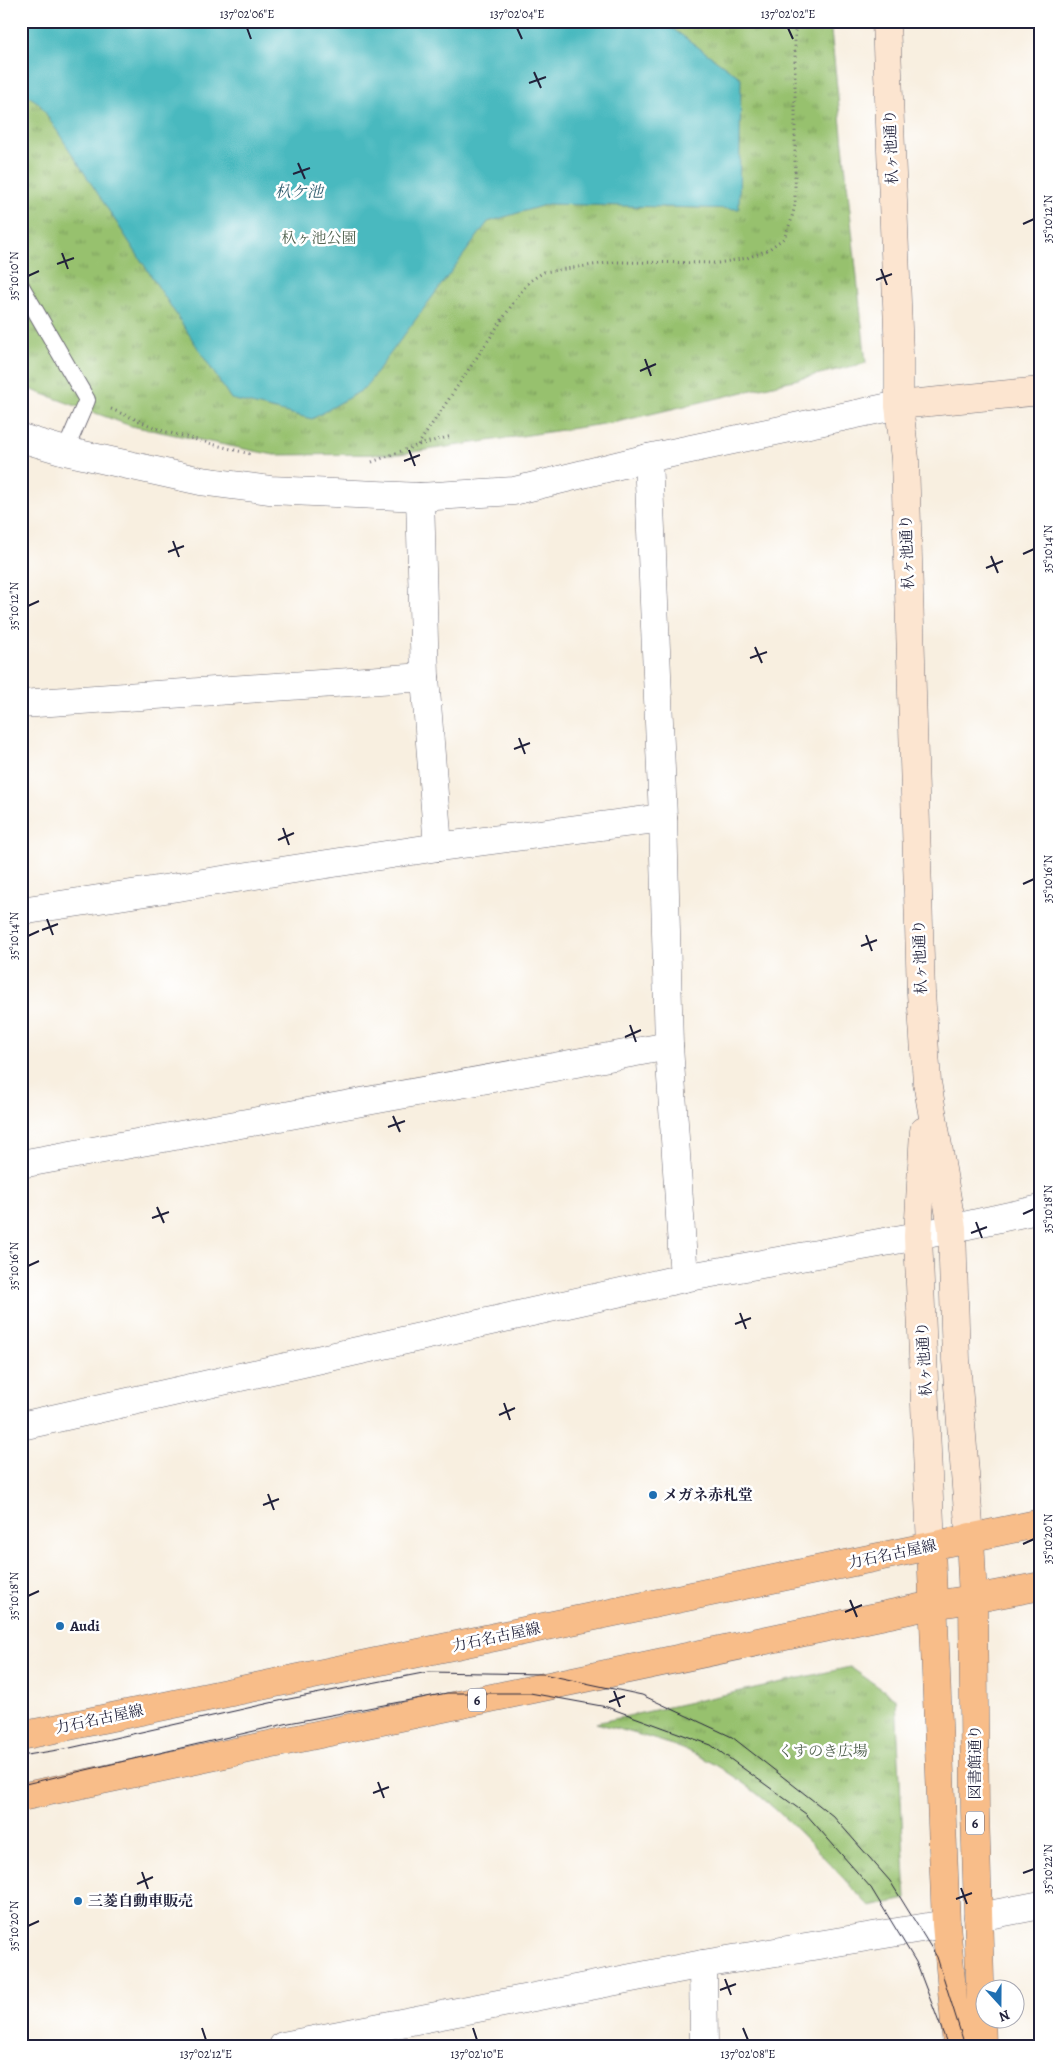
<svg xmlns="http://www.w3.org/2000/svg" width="1062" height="2067" font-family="Alegreya,'Noto Serif JP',serif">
<defs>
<pattern id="park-tufts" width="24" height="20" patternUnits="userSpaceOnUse" patternTransform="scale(1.25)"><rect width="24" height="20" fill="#97c16e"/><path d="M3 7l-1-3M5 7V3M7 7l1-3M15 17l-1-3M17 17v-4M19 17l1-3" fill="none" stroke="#7b9c5c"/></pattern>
</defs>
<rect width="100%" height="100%" fill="#fff"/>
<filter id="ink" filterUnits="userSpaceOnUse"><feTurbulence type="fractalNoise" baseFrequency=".02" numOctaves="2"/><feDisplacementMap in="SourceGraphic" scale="10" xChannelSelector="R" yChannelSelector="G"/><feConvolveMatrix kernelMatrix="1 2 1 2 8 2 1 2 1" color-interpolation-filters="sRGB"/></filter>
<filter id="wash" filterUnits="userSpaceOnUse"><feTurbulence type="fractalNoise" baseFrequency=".0096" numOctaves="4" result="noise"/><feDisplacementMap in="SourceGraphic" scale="20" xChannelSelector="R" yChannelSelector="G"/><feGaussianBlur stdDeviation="1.12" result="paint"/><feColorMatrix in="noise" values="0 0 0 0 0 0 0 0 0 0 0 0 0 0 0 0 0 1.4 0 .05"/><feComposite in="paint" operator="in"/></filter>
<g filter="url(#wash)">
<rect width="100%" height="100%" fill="#f8efe0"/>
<g fill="url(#park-tufts)" stroke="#5c7254">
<polygon points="21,21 830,21 866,363 617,422 399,454 274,455 131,426 21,386"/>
<path d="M 850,1667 L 896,1699 L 906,1899 L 870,1907 C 818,1852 767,1789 697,1755 C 667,1741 628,1732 596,1723 Z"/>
</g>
<polygon fill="#4ab9bf" stroke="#366e7d" points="21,21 662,21 741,78 739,209 548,204 488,222 364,389 312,419 231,399 39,103 21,91"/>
</g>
<g filter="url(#ink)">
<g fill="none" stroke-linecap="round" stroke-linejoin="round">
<defs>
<polyline id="lane" points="21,286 87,400 65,451"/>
<g id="street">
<polyline points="21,438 65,451 201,481 270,490 420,497 514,491 648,458 899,405"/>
<polyline points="648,458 663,818 669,1046 684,1278"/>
<polyline points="420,497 425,677 438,847"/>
<polyline points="21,704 425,677"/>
<polyline points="21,911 438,847 663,818"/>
<polyline points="21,1164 669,1046"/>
<polyline points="21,1426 684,1278 918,1236 1041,1209"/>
<polyline points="978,1917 1041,1905"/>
<polyline points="703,1964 704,2046"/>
<polyline points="283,2046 703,1964 946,1924"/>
</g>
<g id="secondary">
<polyline points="886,21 899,354 899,405 905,459 921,993 927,1082 952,1228 956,1360 970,1537"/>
<polyline points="899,405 1041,391"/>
<polyline points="924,1131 918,1236 931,1547"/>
</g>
<g id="primary">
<polyline points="970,1537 973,1599 975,1811 982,2046"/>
<polyline points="931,1547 946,1924 957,2046"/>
<polyline points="21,1736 1041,1523"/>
<polyline points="21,1797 933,1605 973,1599 1041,1586"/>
</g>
</defs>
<use href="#lane" stroke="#6d6a75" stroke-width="18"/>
<use href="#street" stroke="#6d6a75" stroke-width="29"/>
<use href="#secondary" stroke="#6d6a75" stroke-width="29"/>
<use href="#primary" stroke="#6d6a75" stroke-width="29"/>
<g stroke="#6d6a75" stroke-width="3" stroke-dasharray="1 4" stroke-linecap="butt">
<polyline points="111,409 163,431 250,454"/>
<polyline points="418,445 520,293 530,281 544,272 614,262 718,263 747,258 768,250 784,238 791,221 795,205 795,21"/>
<polyline points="372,462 418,445 452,436"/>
</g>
<use href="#lane" stroke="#fff" stroke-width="16"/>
<use href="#street" stroke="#fff" stroke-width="28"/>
<use href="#secondary" stroke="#fce5d0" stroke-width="28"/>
<use href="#primary" stroke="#f8bd89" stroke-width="28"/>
<g stroke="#22223b" stroke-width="1">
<polyline points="21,1756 70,1748 279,1701 428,1672 543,1674 642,1695 732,1737 833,1816 890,1881 937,1957 965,2046"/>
<polyline points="21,1785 289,1723 447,1693 530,1693 607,1707 711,1745 806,1814 871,1888 916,1962 948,2046"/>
</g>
</g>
</g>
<path fill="none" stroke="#22223b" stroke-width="2" d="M 247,28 L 251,39M 517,28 L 522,39M 788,28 L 793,39M 534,72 L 541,88M 529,83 L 546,77M 298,163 L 305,179M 293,174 L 310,168M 1023,224 L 1034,219M 62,253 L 68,269M 57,264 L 74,258M 881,269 L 887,285M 28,276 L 39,271M 876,280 L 892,274M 645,359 L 651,376M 640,371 L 656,364M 409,450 L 415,466M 404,461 L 420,455M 173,541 L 179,557M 168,552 L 184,546M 1023,554 L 1034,549M 991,556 L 998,573M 986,568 L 1003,561M 28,606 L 39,601M 755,647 L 762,663M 750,658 L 767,652M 519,738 L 525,754M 514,749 L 530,743M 283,828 L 289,845M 278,840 L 294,833M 1023,884 L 1034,879M 47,919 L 53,935M 42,930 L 58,924M 866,935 L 872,951M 28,936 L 39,931M 861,946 L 877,940M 630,1025 L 636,1042M 625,1037 L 641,1030M 393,1116 L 400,1132M 388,1127 L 405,1121M 157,1207 L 164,1223M 1023,1214 L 1034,1209M 152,1218 L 169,1212M 976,1222 L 982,1238M 971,1233 L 987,1227M 28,1266 L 39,1261M 740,1313 L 746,1329M 735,1324 L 751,1318M 504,1403 L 510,1420M 499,1415 L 515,1408M 268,1494 L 274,1510M 263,1505 L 279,1499M 1023,1544 L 1034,1539M 28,1596 L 39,1591M 850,1600 L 857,1617M 845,1612 L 862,1605M 614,1691 L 620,1707M 609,1702 L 625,1696M 378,1782 L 384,1798M 373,1793 L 389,1787M 142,1872 L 148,1889M 1023,1873 L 1034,1869M 137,1884 L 153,1877M 961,1888 L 967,1904M 956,1899 L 972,1893M 28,1926 L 39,1921M 725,1979 L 731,1995M 720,1990 L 736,1984M 202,2028 L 206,2040M 473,2028 L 477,2040M 743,2028 L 748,2040"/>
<g fill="#1f6fb2" stroke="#fff" stroke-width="2">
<circle cx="653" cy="1495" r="5"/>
<circle cx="60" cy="1626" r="5"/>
<circle cx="78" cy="1901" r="5"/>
</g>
<g text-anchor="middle" stroke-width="5" stroke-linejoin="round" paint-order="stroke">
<g fill="#fff" stroke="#646476" stroke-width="1">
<rect x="468" y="1688.5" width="18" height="23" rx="4"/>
<rect x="966" y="1811.5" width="18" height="23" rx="4"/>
</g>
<g font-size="14" font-weight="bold" fill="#22223b">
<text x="477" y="1705">6</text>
<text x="975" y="1828">6</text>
</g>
<g font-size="15" fill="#22223b" stroke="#fff">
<text transform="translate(891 147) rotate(-92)" y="5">杁ヶ池通り</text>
<text transform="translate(907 552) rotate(-92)" y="5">杁ヶ池通り</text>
<text transform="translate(920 957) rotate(-92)" y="5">杁ヶ池通り</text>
<text transform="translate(924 1359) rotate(-93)" y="5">杁ヶ池通り</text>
<text transform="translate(892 1554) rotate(-12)" y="5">力石名古屋線</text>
<text transform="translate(496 1637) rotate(-12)" y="5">力石名古屋線</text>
<text transform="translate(99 1719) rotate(-12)" y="5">力石名古屋線</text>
<text transform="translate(975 1762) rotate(-90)" y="5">図書館通り</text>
</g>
<g font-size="15" fill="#51624f" stroke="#fff">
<text x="319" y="243">杁ヶ池公園</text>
<text x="823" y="1756">くすのき広場</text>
</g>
<g font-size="15" font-weight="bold" fill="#22223b" stroke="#fff" text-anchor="start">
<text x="663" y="1500">メガネ赤札堂</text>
<text x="70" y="1631">Audi</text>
<text x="88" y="1906">三菱自動車販売</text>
</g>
<g font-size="16" font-style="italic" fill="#325e70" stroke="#fff">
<text x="299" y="197">杁ケ池</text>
</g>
</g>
<rect width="1062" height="2067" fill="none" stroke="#fff" stroke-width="55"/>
<g transform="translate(1000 2004) rotate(159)"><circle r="24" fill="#ffffff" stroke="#a7a7b1"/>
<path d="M0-4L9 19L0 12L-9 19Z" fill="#1f6fb2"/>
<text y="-8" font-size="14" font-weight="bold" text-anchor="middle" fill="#22223b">N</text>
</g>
<rect x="28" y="28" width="1006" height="2012" fill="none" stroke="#22223b" stroke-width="2"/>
<g font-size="12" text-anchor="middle" fill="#22223b">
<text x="247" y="18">137°02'06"E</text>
<text x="517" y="18">137°02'04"E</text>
<text x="788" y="18">137°02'02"E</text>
<text transform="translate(1048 219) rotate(-90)" y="4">35°10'12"N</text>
<text transform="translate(14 276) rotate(-90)" y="4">35°10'10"N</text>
<text transform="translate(1048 549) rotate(-90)" y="4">35°10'14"N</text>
<text transform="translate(14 606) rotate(-90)" y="4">35°10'12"N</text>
<text transform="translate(1048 879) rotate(-90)" y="4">35°10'16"N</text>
<text transform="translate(14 936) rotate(-90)" y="4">35°10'14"N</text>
<text transform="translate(1048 1209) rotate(-90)" y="4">35°10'18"N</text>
<text transform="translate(14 1266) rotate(-90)" y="4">35°10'16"N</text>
<text transform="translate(1048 1539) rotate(-90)" y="4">35°10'20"N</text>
<text transform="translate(14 1596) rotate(-90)" y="4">35°10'18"N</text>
<text transform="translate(1048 1869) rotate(-90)" y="4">35°10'22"N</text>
<text transform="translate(14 1926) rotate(-90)" y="4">35°10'20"N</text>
<text x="206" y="2058">137°02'12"E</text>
<text x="477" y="2058">137°02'10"E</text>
<text x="748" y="2058">137°02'08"E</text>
</g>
</svg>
